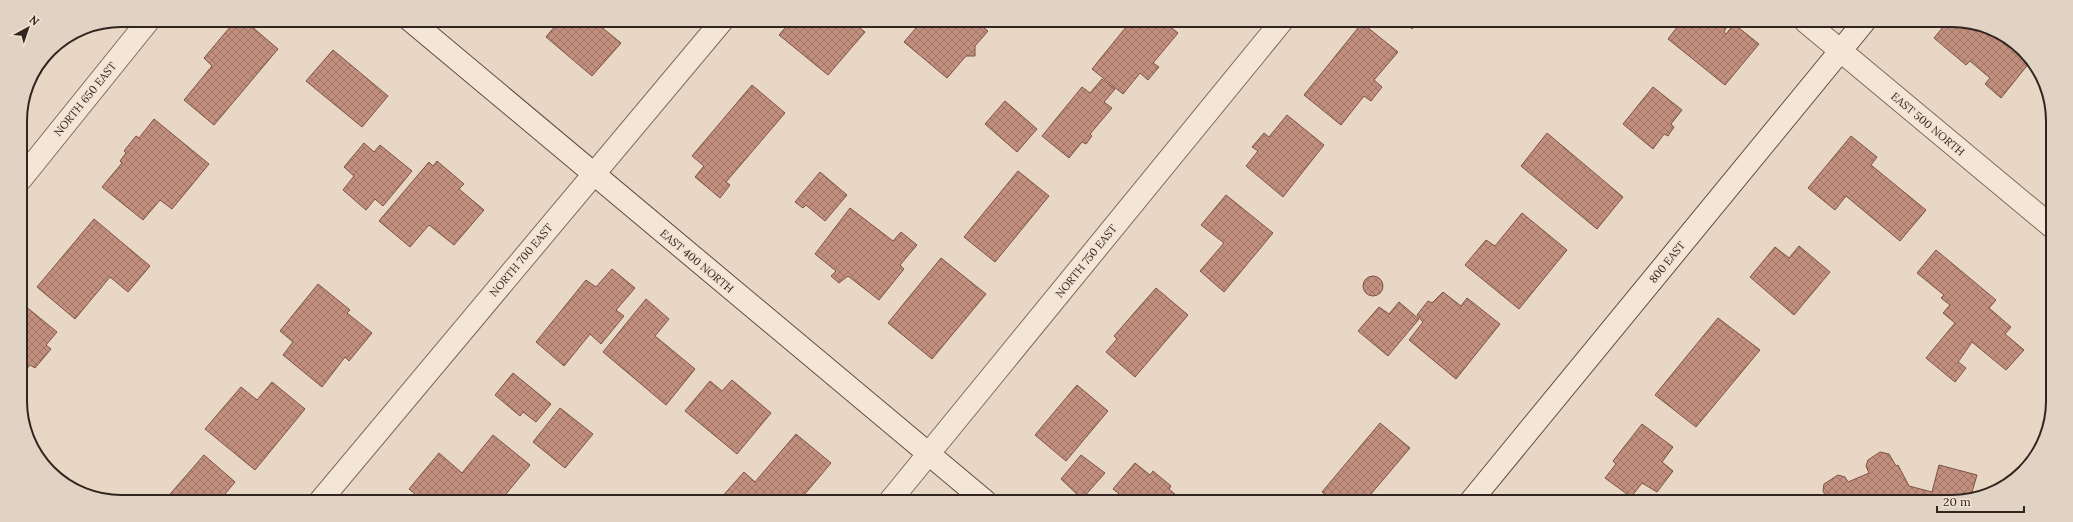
<svg xmlns="http://www.w3.org/2000/svg" width="2073" height="522" font-family="Lora,serif">
<defs>
<pattern id="building-cross-hatch" width="8" height="8" patternUnits="userSpaceOnUse"><rect width="8" height="8" fill="#c28e7e"/><path d="M0 0l8 8M0 8l8-8" fill="none" stroke="#9e7467"/></pattern>
</defs>
<rect width="100%" height="100%" fill="#e8d7c4"/>
<g fill="url(#building-cross-hatch)" stroke="#7c5245">
<polygon points="236,20 244,20 278,49 214,125 184,100 212,66 204,58"/>
<polygon points="545,20 560,20 554,28"/>
<polygon points="560,20 594,21 621,43 592,76 546,37"/>
<polygon points="791,21 851,21 865,32 828,75 779,35"/>
<polygon points="922,21 975,21 988,31 975,46 975,56 966,56 947,78 904,42"/>
<polygon points="1131,21 1163,21 1178,33 1153,63 1159,67 1148,80 1140,73 1123,94 1092,69"/>
<polygon points="1403,21 1418,21 1412,29"/>
<polygon points="1681,22 1722,22 1727,26 1724,32 1726,34 1734,24 1759,44 1725,85 1668,39"/>
<polygon points="1947,22 1972,22 2021,48 2018,52 2030,62 2001,98 1985,84 1990,78 1970,61 1966,65 1934,38"/>
<polygon points="1362,23 1398,52 1374,80 1382,87 1371,101 1364,96 1341,125 1304,95"/>
<polygon points="333,50 388,96 362,127 306,81"/>
<polygon points="1102,79 1115,89 1104,102 1112,108 1090,134 1092,136 1086,144 1082,142 1069,158 1042,136 1082,87 1090,93"/>
<polygon points="752,85 785,113 726,182 730,185 720,198 695,177 704,166 692,156"/>
<polygon points="1653,87 1682,110 1671,124 1674,127 1668,136 1664,134 1653,149 1623,124"/>
<polygon points="1005,101 1037,129 1017,152 985,124"/>
<polygon points="1287,115 1324,145 1283,197 1246,166 1258,151 1252,147 1264,133 1269,137"/>
<polygon points="154,119 209,164 172,209 160,200 143,220 102,187 122,163 120,161 126,153 124,151 136,136 139,138"/>
<polygon points="1547,133 1623,197 1597,229 1521,166"/>
<polygon points="1851,136 1877,157 1871,165 1926,210 1900,241 1846,196 1835,210 1808,188"/>
<polygon points="364,143 374,152 380,145 412,171 383,206 375,199 366,210 343,190 354,176 344,167"/>
<polygon points="437,161 464,184 459,189 484,210 454,245 429,225 410,247 379,221 429,162 433,166"/>
<polygon points="1018,171 1049,196 995,262 964,237"/>
<polygon points="820,172 847,195 825,221 806,205 803,208 795,202"/>
<polygon points="1226,195 1273,233 1224,292 1200,271 1224,243 1201,225"/>
<polygon points="850,208 893,241 901,232 917,245 900,265 904,269 879,300 848,276 839,283 831,276 836,271 815,254"/>
<polygon points="1522,213 1567,250 1519,309 1465,265 1486,240 1495,246"/>
<polygon points="94,219 150,266 128,292 110,277 75,319 37,287"/>
<polygon points="1799,246 1830,272 1794,315 1750,277 1775,247 1789,258"/>
<polygon points="1936,250 1996,300 1989,308 2011,327 2005,334 2024,350 2006,370 1972,342 1958,362 1966,368 1955,382 1926,358 1955,323 1943,313 1950,305 1941,298 1944,295 1917,273"/>
<polygon points="941,258 986,294 932,359 888,323"/>
<polygon points="612,269 635,288 616,310 624,316 601,344 590,334 564,366 536,342 586,280 596,287"/>
<circle cx="1373" cy="286" r="10"/>
<polygon points="318,284 350,310 347,313 372,333 349,361 345,357 322,387 283,355 293,342 280,331"/>
<polygon points="1156,288 1188,315 1135,377 1106,352 1117,339 1114,336"/>
<polygon points="1443,292 1461,306 1467,298 1500,324 1456,379 1409,340 1423,322 1417,315 1428,301 1432,303"/>
<polygon points="646,299 669,319 655,336 695,369 666,405 603,352"/>
<polygon points="1399,302 1419,319 1388,356 1358,331 1379,307 1389,314"/>
<polygon points="24,305 57,332 46,345 51,349 35,368 30,365 22,375 21,309"/>
<polygon points="1718,318 1760,350 1696,427 1655,395"/>
<polygon points="513,373 551,404 536,422 523,412 520,416 495,395"/>
<polygon points="732,380 771,413 737,454 685,411 710,381 722,391"/>
<polygon points="272,382 305,409 255,470 205,429 241,387 257,400"/>
<polygon points="1077,385 1108,411 1066,461 1035,435"/>
<polygon points="560,408 593,434 565,468 533,442"/>
<polygon points="1380,423 1410,448 1365,501 1334,501 1322,492"/>
<polygon points="1642,424 1673,447 1662,462 1673,471 1657,492 1642,483 1631,497 1605,478 1616,464 1613,461"/>
<polygon points="796,434 831,463 799,501 774,501 770,497 766,501 722,501 720,499 744,472 755,482"/>
<polygon points="493,435 530,465 501,500 422,500 409,489 439,453 462,473"/>
<polygon points="1880,452 1889,454 1896,466 1898,465 1909,486 1932,492 1939,465 1977,475 1970,499 1959,502 1829,502 1823,491 1824,484 1838,475 1845,477 1848,482 1869,473 1866,466 1868,460"/>
<polygon points="204,455 235,482 220,500 165,500"/>
<polygon points="1081,455 1105,473 1082,499 1061,479"/>
<polygon points="1135,463 1150,475 1153,471 1171,486 1169,489 1183,501 1128,501 1113,489"/>
</g>
<g fill="none" stroke-linecap="round" stroke-linejoin="round">
<defs>
<g id="street">
<polyline points="1806,22 2051,226"/>
<polyline points="21,179 149,20"/>
<polyline points="321,500 722,21"/>
<polyline points="890,501 1282,21"/>
</g>
<g id="secondary">
<polyline points="410,20 985,501"/>
<polyline points="1471,501 1864,22"/>
</g>
</defs>
<use href="#street" stroke="#80695d" stroke-width="24"/>
<use href="#secondary" stroke="#624b40" stroke-width="24"/>
<use href="#street" stroke="#f4e6d6" stroke-width="22"/>
<use href="#secondary" stroke="#f4e6d6" stroke-width="22"/>
</g>
<g text-anchor="middle" stroke-width="3" stroke-linejoin="round" paint-order="stroke">
<g font-size="11" fill="#32251f" stroke="#f0e2d2">
<text transform="translate(85 99) rotate(-51)" y="4">NORTH 650 EAST</text>
<text transform="translate(1928 124) rotate(40)" y="4">EAST 500 NORTH</text>
<text transform="translate(521 260) rotate(-50)" y="4">NORTH 700 EAST</text>
<text transform="translate(697 261) rotate(40)" y="4">EAST 400 NORTH</text>
<text transform="translate(1086 261) rotate(-51)" y="4">NORTH 750 EAST</text>
<text transform="translate(1667 262) rotate(-51)" y="4">800 EAST</text>
</g>
</g>
<path d="M0 0H2073V522H0ZM121 27H1952A94 94 0 0 1 2046 121V401A94 94 0 0 1 1952 495H121A94 94 0 0 1 27 401V121A94 94 0 0 1 121 27Z" fill="#e1d3c4" fill-rule="evenodd"/>
<path fill="none" stroke="#32251f" stroke-width="2" d="M121 27H1952A94 94 0 0 1 2046 121V401A94 94 0 0 1 1952 495H121A94 94 0 0 1 27 401V121A94 94 0 0 1 121 27Z"/>
<g transform="translate(28 28) rotate(40)" stroke="#f0e2d2" stroke-width="3" paint-order="stroke">
<path d="M0-3L7 15L0 10L-7 15Z" fill="#32251f"/>
<text y="-6" font-size="11" font-weight="bold" text-anchor="middle" fill="#32251f">N</text>
</g>
<path d="M1937 506v6h87v-6" fill="none" stroke="#32251f" stroke-width="2"/>
<text x="1943" y="506" font-size="12" fill="#32251f" stroke="#f0e2d2" stroke-width="3" paint-order="stroke">20 m</text>
</svg>
